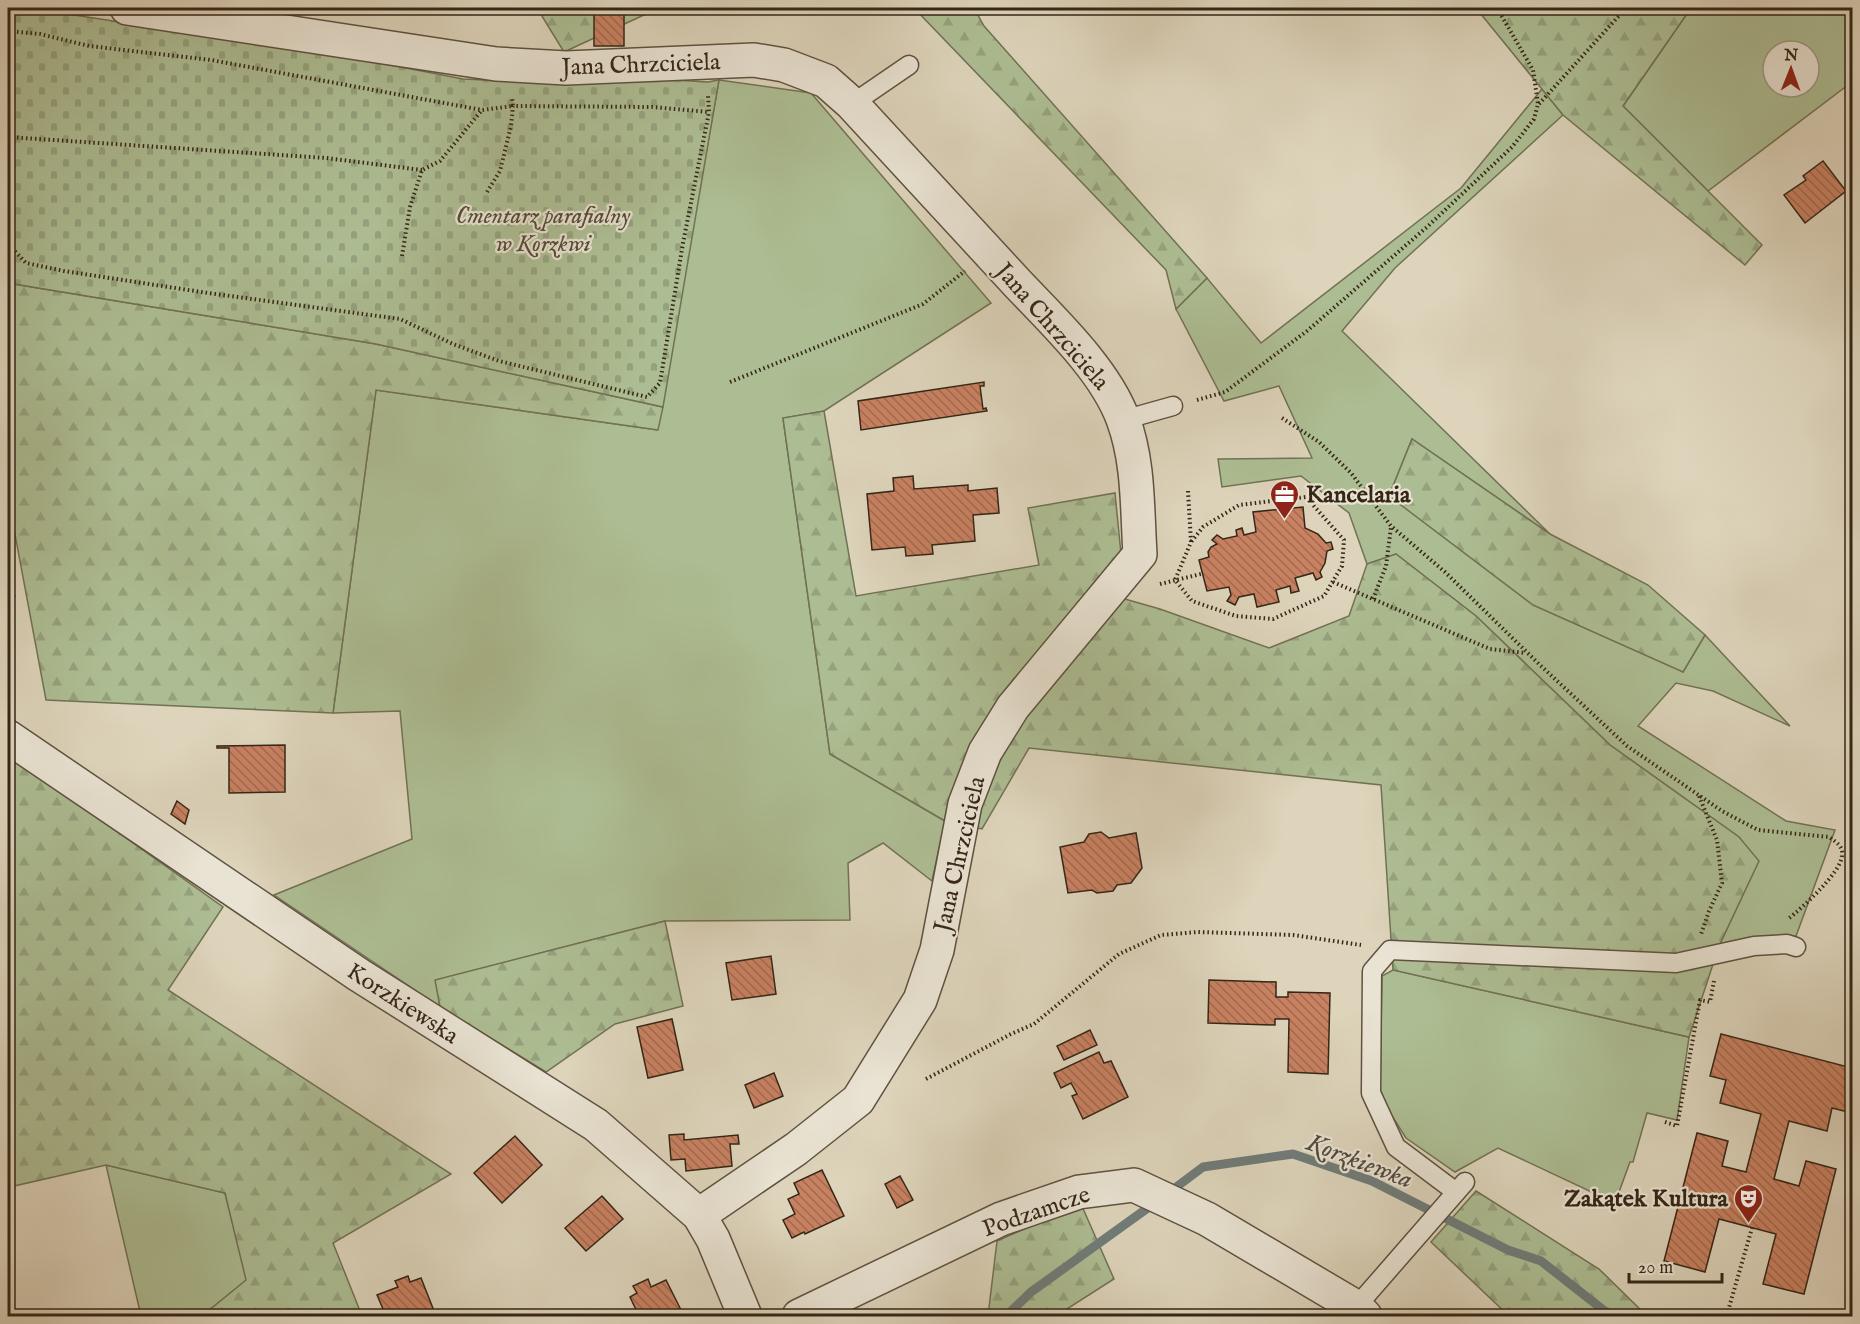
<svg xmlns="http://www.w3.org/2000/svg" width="1860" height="1324" font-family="'IM FELL English',serif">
<defs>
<pattern id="forest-firs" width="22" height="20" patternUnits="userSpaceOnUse" patternTransform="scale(1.5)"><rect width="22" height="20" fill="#adbd93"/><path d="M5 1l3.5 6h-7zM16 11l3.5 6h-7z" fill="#95a27e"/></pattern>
<pattern id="cemetery-stones" width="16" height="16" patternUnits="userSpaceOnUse" patternTransform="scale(1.5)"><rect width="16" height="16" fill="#adbd93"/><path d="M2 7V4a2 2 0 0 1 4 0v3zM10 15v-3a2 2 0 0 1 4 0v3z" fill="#95a27e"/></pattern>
<pattern id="building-back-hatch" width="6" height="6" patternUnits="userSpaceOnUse" patternTransform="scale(1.5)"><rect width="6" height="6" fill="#c88161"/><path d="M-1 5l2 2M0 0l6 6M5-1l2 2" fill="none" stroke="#a3694f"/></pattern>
</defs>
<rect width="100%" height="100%" fill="#ddd4bb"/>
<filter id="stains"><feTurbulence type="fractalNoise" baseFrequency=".00333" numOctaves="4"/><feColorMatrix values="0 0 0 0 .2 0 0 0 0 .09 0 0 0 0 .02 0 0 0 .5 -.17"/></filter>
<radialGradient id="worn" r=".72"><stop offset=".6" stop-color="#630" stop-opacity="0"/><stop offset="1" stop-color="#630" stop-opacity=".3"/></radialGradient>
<g fill="#adbd93" stroke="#717255" stroke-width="1.5" fill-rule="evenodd">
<path d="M 1691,8 L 1852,8 L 1852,82 L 1708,191 L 1623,106 ZM 1773,51 L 1809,51 L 1809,87 L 1773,87 Z"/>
<polygon points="719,80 811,93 991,303 824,411 783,418 830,754 945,821 932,881 883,843 848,863 850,920 665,921 436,980 440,1007 274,895 412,839 400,711 333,713 376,390 657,430"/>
<polygon points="1542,89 1563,115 1395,268 1342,331 1550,534 1412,439 1389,496 1683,672 1705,635 1790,726 1713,691 1676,683 1638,726 1786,821 1835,830 1796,936 1719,946 1758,862 1739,837 1610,745 1476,616 1396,554 1367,564 1349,513 1301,476 1222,487 1218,459 1312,458 1279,386 1224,401 1176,309 1207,278 1261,343 1461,188"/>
<polygon points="1393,970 1689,1037 1677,1120 1647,1113 1633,1162 1630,1162 1615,1203 1498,1148 1455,1172 1406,1138 1380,1097 1382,976"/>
<polygon points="106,1165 225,1193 247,1280 202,1316 141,1316"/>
</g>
<g fill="url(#forest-firs)" stroke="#717255" stroke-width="1.5">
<polygon points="431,8 469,8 460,13 434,14"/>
<polygon points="537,8 659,8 564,52"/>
<polygon points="914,8 974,8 984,26 1207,278 1176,309 1166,270"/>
<polygon points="1476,8 1691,8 1623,106 1762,245 1745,265 1563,115"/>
<polygon points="8,283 376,344 663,407 658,430 376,390 333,713 46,700 8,497"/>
<polygon points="824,411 856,596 1039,565 1028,508 1115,493 1121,554 1100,592 1160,609 1269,648 1349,616 1367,564 1396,554 1476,616 1610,745 1739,837 1759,861 1719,946 1689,1037 1393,970 1381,785 1029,748 982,829 945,821 830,754 783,418"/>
<polygon points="1412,439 1550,534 1648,585 1705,635 1683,672 1533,605 1389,496"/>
<polygon points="8,754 223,907 168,990 451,1174 333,1243 362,1316 202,1316 246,1280 225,1193 106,1165 14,1186 8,1155"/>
<polygon points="665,921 683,1006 615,1024 546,1072 440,1007 435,980"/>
<polygon points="1476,1191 1599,1269 1647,1316 1509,1316 1431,1242"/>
<polygon points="1081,1204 1114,1279 1056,1316 988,1316 997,1241"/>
</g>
<polygon fill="url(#cemetery-stones)" stroke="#717255" stroke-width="1.5" points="8,8 28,8 349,57 463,79 525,82 641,78 708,82 719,80 663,407 376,344 8,283"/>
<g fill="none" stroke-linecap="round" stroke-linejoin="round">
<g stroke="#707c79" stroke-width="9">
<polyline points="1167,1194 1203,1167 1293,1154 1372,1181 1508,1250 1541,1261 1611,1316"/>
<polyline points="1006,1316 1031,1292 1156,1202"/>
</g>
</g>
<g fill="url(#building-back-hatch)" stroke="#352617" stroke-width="1.5">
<rect x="594" y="13" width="30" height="33"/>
<polygon points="1823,161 1846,191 1805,223 1784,195 1806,180 1803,176"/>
<polygon points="984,382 984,386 980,386 983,409 986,408 987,411 861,430 858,401"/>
<polygon points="913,476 914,489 968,485 968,491 997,488 999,513 973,515 975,541 932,545 933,554 906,556 905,547 872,550 867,494 894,491 893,478"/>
<polygon points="1303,507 1305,528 1318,534 1326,543 1331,542 1333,549 1327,551 1325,563 1320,572 1322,577 1316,580 1313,573 1295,578 1299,591 1291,593 1290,586 1276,590 1279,602 1257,607 1254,594 1239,597 1235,605 1227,601 1231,595 1229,587 1207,591 1199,560 1209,557 1208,552 1211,547 1217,544 1212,540 1217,535 1223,539 1237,536 1236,530 1242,528 1244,535 1256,532 1253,512"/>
<polygon points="8,591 15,596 8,607"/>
<polygon points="285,745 285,792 229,793 229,748 217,748 217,746"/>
<polygon points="177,801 189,810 185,824 171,814"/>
<polygon points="1101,832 1109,838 1136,833 1142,868 1131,883 1117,885 1113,891 1097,893 1092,890 1068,893 1060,847 1084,842 1089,834"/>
<polygon points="771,956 776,994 732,1000 726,963"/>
<polygon points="1209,980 1276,982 1276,997 1288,997 1288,992 1330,993 1328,1074 1288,1072 1289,1019 1275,1019 1275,1025 1208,1023"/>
<polygon points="672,1019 683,1070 648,1078 637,1027"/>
<polygon points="1090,1030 1097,1045 1064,1060 1057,1046"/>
<polygon points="1721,1034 1852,1068 1852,1113 1832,1108 1827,1131 1789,1121 1774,1179 1799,1186 1806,1161 1836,1169 1804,1294 1763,1284 1776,1234 1719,1219 1705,1272 1664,1261 1697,1133 1728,1141 1722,1166 1746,1172 1761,1114 1720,1103 1726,1080 1710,1076"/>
<polygon points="1099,1052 1104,1063 1111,1061 1128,1097 1083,1119 1072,1096 1077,1094 1071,1083 1061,1088 1054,1073"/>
<polygon points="774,1073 783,1096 754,1108 745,1085"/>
<polygon points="684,1134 684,1140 738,1135 739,1144 730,1144 732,1166 686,1171 685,1159 671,1160 669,1135"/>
<polygon points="515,1136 542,1165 502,1203 474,1173"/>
<polygon points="822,1170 844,1216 805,1234 804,1232 792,1238 783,1220 795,1214 788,1199 799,1194 794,1183"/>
<polygon points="900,1176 913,1200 897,1208 885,1184"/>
<polygon points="602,1196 623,1219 586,1251 565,1228"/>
<polygon points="408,1276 410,1282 421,1278 436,1316 386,1316 377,1295 398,1287 395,1281"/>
<polygon points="648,1279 651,1287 666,1280 684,1316 639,1316 630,1297 637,1293 633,1286"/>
</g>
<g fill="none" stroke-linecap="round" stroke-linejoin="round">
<defs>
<g id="service">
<polyline points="852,104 909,65"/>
<polyline points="1123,420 1173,406"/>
<polyline points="1456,1192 1396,1147 1371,1093 1372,971 1390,950 1676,963 1754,946 1787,944 1796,947"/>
<polyline points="1356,1307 1465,1182"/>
</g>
<g id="minor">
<path d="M 127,8 L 496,64 L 566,68 L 754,60 L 784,65 L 826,81 L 852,104 C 907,164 963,224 1018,284 C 1054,322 1105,370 1123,419 C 1139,462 1137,508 1140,554 L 1013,707 L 985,752 L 965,804 L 937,950 L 920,1000 L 858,1100 L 796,1149 L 699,1215"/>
<polyline points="799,1316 1001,1219 1079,1192 1134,1185 1207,1219 1356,1307 1365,1316"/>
</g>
<polyline id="tertiary" points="8,737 359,975 596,1125 699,1215 713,1239 745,1316"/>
</defs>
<use href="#service" stroke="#5f5240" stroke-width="21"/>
<use href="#minor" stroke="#5f5240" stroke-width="36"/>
<use href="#tertiary" stroke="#5f5240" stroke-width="36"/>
<g stroke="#352617" stroke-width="4" stroke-dasharray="1.5 3" stroke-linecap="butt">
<polyline points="8,31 40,34 89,46 211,60 482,110 513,106 512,97"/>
<polyline points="1539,104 1626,8"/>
<polyline points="8,137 326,158 422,170"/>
<polyline points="8,154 11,247 26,263 64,271 208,293 400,319 453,344 499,361 647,397 660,383 683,243 709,112 708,95"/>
<polyline points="487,192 500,171 511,126 513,106 652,107 709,112"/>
<polyline points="402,256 410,207 422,170 440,161 482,110"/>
<polyline points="730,382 923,304 965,271"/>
<polyline points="1197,400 1225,392 1307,331 1427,227 1512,147 1534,119 1538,104 1533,70 1497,8"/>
<path d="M 1282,418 L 1319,442 L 1351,473 L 1391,526 L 1445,572 L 1540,665 L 1627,746 L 1722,811 L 1758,830 L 1829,837 C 1836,842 1843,846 1842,855 C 1842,872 1801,909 1788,919"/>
<polyline points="1188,491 1191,542 1175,580 1192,601 1236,616 1273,619 1324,596 1342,566 1344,540 1306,497 1239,505 1203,527 1191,542"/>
<polyline points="1333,582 1490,649 1526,653"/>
<polyline points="1160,584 1201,574"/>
<polyline points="1373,599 1386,566 1391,527"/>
<polyline points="1699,796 1717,840 1722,883 1709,911 1701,934"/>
<polyline points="926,1079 1011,1034 1034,1024 1119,954 1161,935 1198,932 1293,935 1361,945"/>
<polyline points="1665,1122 1677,1126 1700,1000 1710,1002 1714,981"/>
<polyline points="1728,1311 1752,1228"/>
</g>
<use href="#service" stroke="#e9e3d3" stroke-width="18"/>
<use href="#minor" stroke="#e9e3d3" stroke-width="33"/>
<use href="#tertiary" stroke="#e9e3d3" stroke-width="33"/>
</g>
<defs>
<symbol id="office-pin" viewBox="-11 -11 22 30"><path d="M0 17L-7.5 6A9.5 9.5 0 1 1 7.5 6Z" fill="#8f2418" stroke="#e9e3d3"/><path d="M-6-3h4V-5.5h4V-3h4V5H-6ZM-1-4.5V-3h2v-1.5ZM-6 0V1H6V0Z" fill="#fff"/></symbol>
<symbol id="theatre-pin" viewBox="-11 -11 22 30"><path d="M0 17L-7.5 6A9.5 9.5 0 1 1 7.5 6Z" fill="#8f2418" stroke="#e9e3d3"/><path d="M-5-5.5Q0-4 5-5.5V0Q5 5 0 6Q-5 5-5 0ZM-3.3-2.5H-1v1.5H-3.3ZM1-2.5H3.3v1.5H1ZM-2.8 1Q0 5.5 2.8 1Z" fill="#fff"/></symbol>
</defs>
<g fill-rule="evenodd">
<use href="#office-pin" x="1268" y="478" width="33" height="45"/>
<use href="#theatre-pin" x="1732" y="1182" width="33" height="45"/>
</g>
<g text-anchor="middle" stroke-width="4.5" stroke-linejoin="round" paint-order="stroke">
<g font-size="24" fill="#352617" stroke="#e9e3d3">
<text transform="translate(641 64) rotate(-2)" y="8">Jana Chrzciciela</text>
<text transform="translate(1053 326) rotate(49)" y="8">Jana Chrzciciela</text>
<text transform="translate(959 854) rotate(-77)" y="8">Jana Chrzciciela</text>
<text transform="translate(403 1003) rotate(33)" y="8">Korzkiewska</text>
<text transform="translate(1036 1211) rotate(-19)" y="8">Podzamcze</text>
</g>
<g font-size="24" font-style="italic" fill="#534c36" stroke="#e9e3d3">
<text x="543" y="223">Cmentarz parafialny<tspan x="543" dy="28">w Korzkwi</tspan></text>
</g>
<g font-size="24" font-weight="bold" fill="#352617" stroke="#e9e3d3" text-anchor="start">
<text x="1306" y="502">Kancelaria</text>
<text x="1728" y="1206" text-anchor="end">Zakątek Kultura</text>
</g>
<g font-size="26" font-style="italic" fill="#4e4a40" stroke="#e9e3d3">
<text transform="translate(1360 1160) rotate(21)" y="9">Korzkiewka</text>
</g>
</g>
<rect width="1860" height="1324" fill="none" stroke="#ddd4bb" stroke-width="30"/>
<rect x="9" y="9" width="1842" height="1306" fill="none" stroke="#352617" stroke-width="3"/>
<rect x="15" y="15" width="1830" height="1294" fill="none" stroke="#352617" stroke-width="1.5"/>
<g transform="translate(1791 69) rotate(1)"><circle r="28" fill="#e9e3d3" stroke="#a19788" stroke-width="1.5"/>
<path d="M0-4.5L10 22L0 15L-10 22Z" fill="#8f2418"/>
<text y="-9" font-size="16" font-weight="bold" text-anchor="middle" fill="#352617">N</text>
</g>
<path d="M1629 1273v9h93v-9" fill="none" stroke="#352617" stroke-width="3"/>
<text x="1638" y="1273" font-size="18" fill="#352617" stroke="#e9e3d3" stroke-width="4.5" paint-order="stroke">20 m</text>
<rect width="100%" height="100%" filter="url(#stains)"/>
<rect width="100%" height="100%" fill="url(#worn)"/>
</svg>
